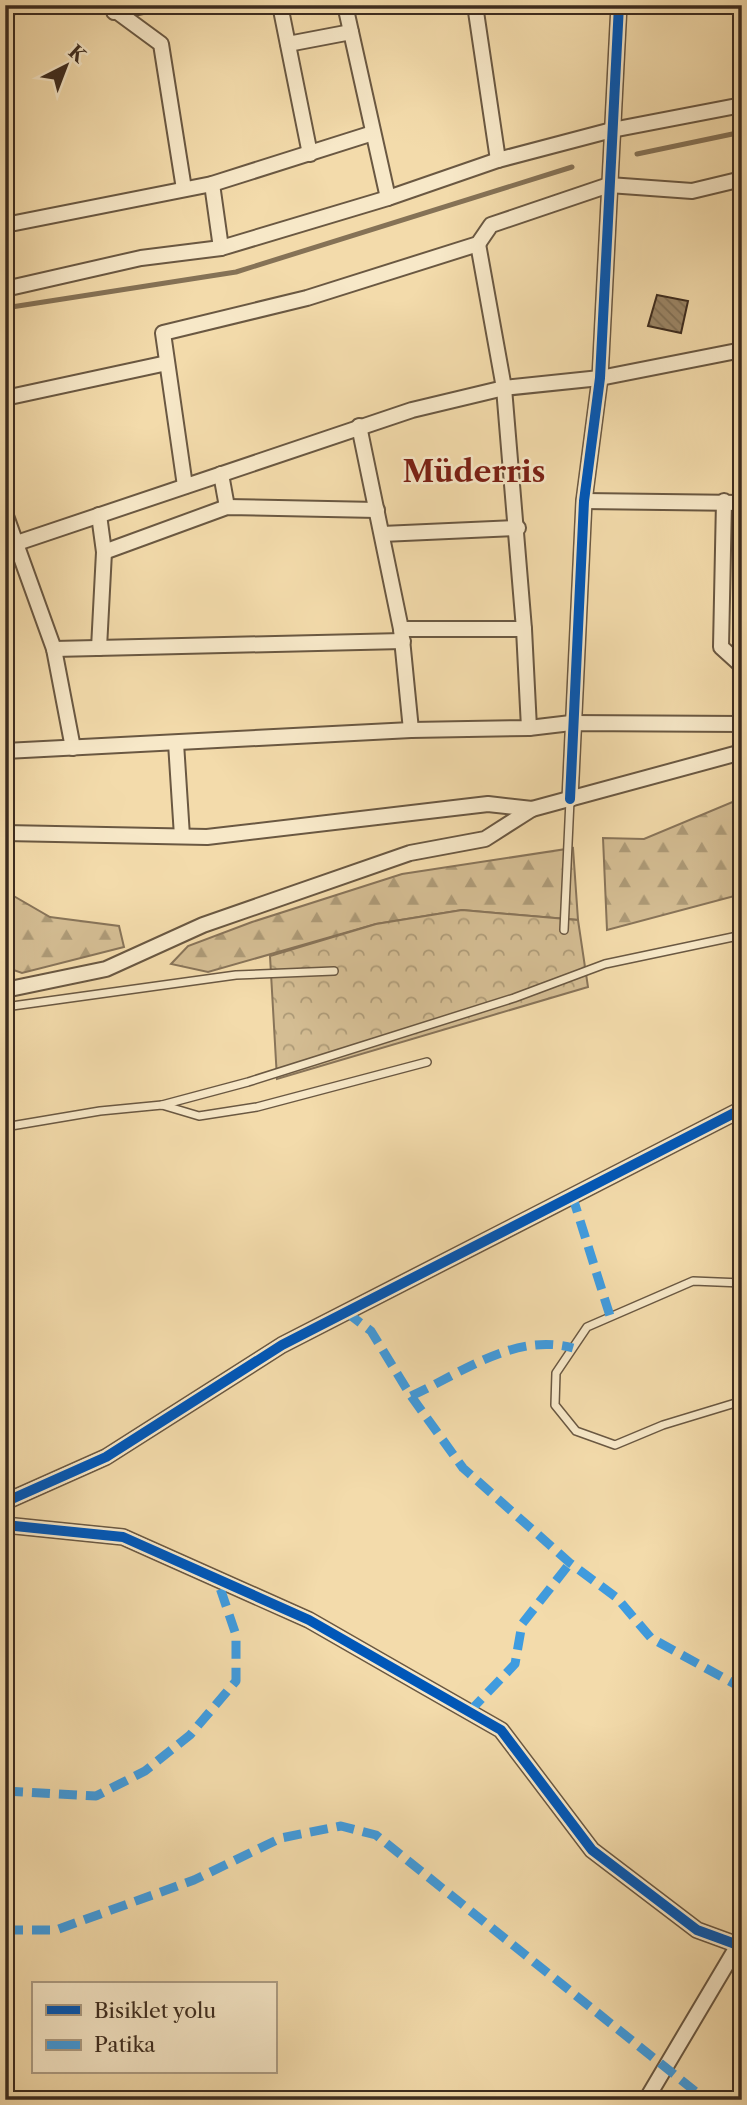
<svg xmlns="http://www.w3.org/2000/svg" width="747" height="2105" font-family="'Libre Caslon Text',serif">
<defs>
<pattern id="forest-firs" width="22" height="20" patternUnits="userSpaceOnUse" patternTransform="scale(1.75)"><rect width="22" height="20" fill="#d4bd93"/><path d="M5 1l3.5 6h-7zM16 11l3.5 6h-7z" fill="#ad9a77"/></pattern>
<pattern id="park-crowns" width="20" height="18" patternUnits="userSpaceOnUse" patternTransform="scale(1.75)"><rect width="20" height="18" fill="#d4bd93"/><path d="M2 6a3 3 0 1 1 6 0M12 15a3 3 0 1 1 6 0" fill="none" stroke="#ad9a77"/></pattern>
<pattern id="building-back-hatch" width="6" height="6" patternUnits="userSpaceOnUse" patternTransform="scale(1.75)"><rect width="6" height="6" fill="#9c8768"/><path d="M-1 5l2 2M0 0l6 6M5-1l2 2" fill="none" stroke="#806f55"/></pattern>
</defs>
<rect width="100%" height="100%" fill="#f3dbab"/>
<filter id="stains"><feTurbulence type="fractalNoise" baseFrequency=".00286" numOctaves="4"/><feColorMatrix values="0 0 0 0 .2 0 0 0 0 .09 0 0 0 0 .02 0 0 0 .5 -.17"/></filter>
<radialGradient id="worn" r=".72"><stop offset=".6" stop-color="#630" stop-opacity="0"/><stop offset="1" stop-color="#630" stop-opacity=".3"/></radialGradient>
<g fill="url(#forest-firs)" stroke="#887459" stroke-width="2">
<polygon points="742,798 742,894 607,930 603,838 644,839"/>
<polygon points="573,848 578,920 462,910 376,924 208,972 171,964 188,946 252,922 402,874"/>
<polygon points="5,891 50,917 119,926 124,947 22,973 5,967"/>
</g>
<polygon fill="url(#park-crowns)" stroke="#887459" stroke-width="2" points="462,910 578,920 588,987 277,1079 270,956 376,924"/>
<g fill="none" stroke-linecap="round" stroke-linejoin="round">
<g stroke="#857256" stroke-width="5">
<polyline points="637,154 742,132"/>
<polyline points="5,308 236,272 572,167"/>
</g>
</g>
<polygon fill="url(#building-back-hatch)" stroke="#3d2c1f" stroke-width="2" points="657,295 688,301 681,333 648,326"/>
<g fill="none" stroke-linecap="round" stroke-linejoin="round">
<defs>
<g id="service">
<polyline points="564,930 570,800"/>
<polyline points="5,1007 236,975 334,971"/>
<polyline points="162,1105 248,1082 514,998 605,964 733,937"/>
<polyline points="5,1127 100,1111 162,1105 199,1116 257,1107 427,1062"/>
<polyline points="742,1283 693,1281 587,1327 556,1373 555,1405 576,1431 615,1445 663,1425 742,1401"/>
</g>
<g id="minor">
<polyline points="108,5 161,44 184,189"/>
<polyline points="280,5 310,154"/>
<polyline points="345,5 388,198"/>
<polyline points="475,5 498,160"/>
<polyline points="700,5 742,5"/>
<polyline points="114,12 148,5"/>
<polyline points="288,44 351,32"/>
<polyline points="212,184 221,248"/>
<polyline points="5,225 212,184 373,133"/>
<polyline points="5,289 141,258 221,248 388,198 498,160 612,130 742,105"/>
<polyline points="5,398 167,363"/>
<polyline points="359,426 401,629 411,730"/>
<polyline points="221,474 227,507"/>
<polyline points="185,486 163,333 307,298 478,244 491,225 609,185 692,191 742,179"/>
<polyline points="584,501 742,503"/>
<polyline points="724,501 721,647 742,666"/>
<polyline points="5,513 54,649 73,748"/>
<polyline points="382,534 518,528"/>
<polyline points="5,547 412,410 504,388 600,378 742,350"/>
<polyline points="104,552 227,507 377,510"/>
<polyline points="401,629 524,629 504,388 478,244"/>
<polyline points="524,629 529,728"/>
<polyline points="99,648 104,552 99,515"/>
<polyline points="54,649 403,641"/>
<polyline points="176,743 182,836"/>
<polyline points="5,751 411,730 529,728 571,723 742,724"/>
<polyline points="570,799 584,501 600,378 619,5"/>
<polyline points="5,833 207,837 488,804 532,809 742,752"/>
<polyline points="5,990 106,969 203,925 410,853 485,839 532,809"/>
<polyline points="5,1502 106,1457 282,1345 742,1109"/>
<polyline points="5,1525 123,1537 309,1620 424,1686 501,1730 592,1850 697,1930 738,1945 742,1940"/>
<polyline points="646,2100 738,1945"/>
</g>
<polyline id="secondary" points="5,8 9,5"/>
</defs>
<use href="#service" stroke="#6a5842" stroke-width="10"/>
<use href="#minor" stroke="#6a5842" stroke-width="18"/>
<use href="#secondary" stroke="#3d2c1f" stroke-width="24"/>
<use href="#service" stroke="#f7e8c8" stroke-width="7"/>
<use href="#minor" stroke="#f7e8c8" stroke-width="14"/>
<use href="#secondary" stroke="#f7e8c8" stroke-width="21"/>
<g stroke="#3f9ce0" stroke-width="9" stroke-dasharray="18 9" stroke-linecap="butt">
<polyline points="572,1195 610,1316"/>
<polyline points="346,1312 371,1331 411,1396 463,1468 570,1563 617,1598 651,1638 742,1688"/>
<path d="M 411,1396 C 462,1373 515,1332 573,1348"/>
<polyline points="469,1712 515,1664 522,1624 570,1563"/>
<polyline points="5,1791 96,1796 145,1771 190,1735 236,1681 236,1635 217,1579"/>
<polyline points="5,1930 56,1930 194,1880 281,1838 341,1826 376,1835 706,2100"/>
</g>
<defs>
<g id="cycleway">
<polyline points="570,799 584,501 600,378 619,5"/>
<polyline points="5,1502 106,1457 282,1345 742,1109"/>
<polyline points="5,1525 123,1537 309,1620 424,1686 501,1730 592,1850 697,1930 738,1945 742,1940"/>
</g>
</defs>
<use href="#cycleway" stroke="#f7e8c8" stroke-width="15"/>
<use href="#cycleway" stroke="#0057b8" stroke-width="10"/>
</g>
<g text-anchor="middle" stroke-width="5" stroke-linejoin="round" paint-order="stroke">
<g font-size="30" font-weight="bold" fill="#7a1f14" stroke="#f7e8c8">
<text x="474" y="482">Müderris</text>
</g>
</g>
<rect width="747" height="2105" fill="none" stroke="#f3dbab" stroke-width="28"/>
<rect x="7" y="7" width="733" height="2091" fill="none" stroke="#3d2c1f" stroke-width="3.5"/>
<rect x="14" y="14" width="719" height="2077" fill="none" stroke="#3d2c1f" stroke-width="2"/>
<rect x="32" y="1982" width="245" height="91" fill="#f7e8c8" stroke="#ad9d84" stroke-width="2"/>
<rect x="46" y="2005" width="35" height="10" fill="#0057b8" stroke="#ad9d84" stroke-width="2"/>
<text x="94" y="2018" font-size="21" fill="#3d2c1f">Bisiklet yolu</text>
<rect x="46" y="2040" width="35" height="10" fill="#3f9ce0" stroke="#ad9d84" stroke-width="2"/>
<text x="94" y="2052" font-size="21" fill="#3d2c1f">Patika</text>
<g transform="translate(66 66) rotate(42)" stroke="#f7e8c8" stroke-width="5" paint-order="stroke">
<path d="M0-5L12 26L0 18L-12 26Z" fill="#3d2c1f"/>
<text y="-10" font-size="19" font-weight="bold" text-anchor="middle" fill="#3d2c1f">K</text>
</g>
<rect width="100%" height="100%" filter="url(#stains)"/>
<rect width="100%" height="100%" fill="url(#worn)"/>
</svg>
